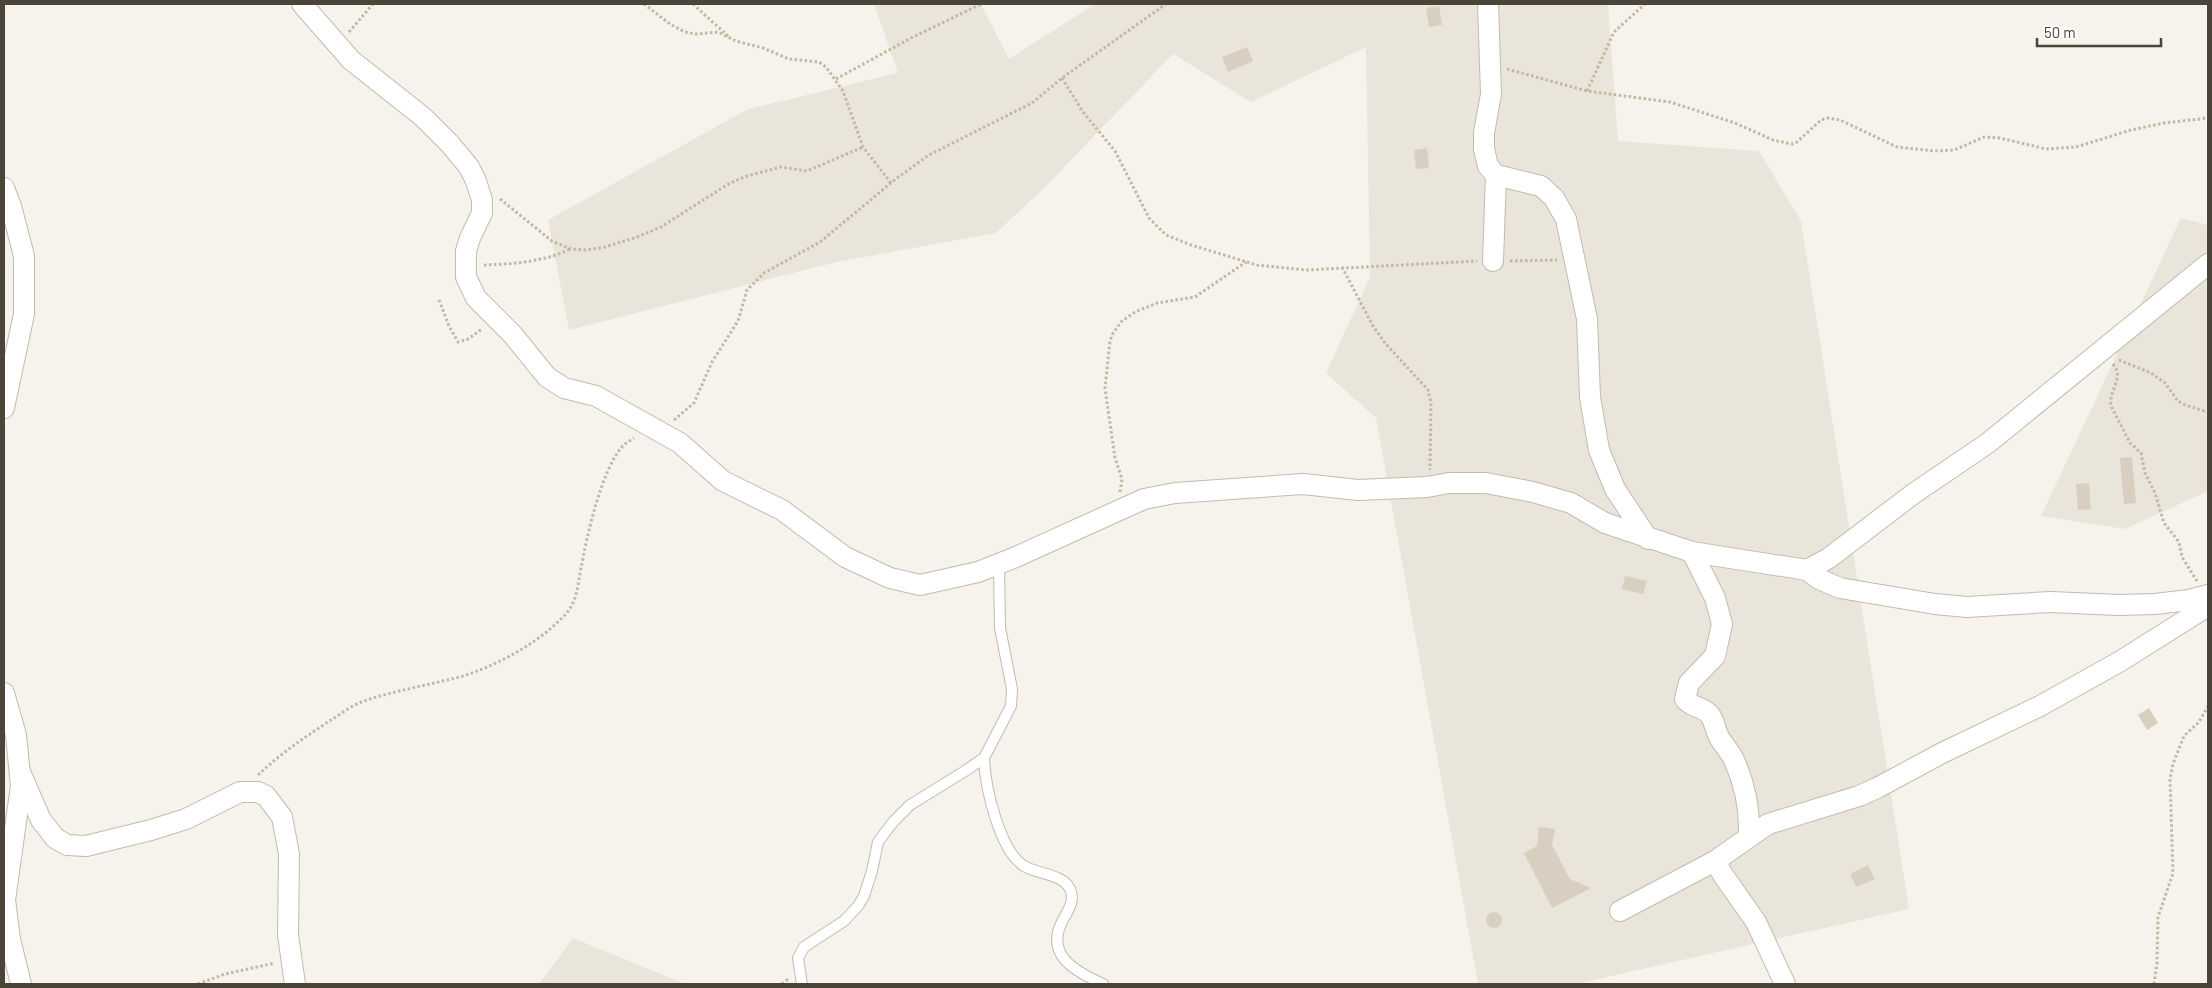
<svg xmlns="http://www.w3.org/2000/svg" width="2212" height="988" font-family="Barlow,sans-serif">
<rect width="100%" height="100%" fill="#f6f3ec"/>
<g fill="#eae5da">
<polygon points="874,4 981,4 1009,59 1095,4 1608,4 1618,141 1759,151 1801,221 1909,909 1576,984 1478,984 1376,418 1326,373 1370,277 1366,47 1251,102 1173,54 1045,187 996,233 837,262 569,330 548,220 748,109 898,73"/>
<polygon points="2181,218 2208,225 2208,491 2125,529 2041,516"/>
<polygon points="573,938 685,984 539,984"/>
</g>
<g fill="#d8cfc1">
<polygon points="1439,6 1442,25 1429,27 1426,8"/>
<polygon points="1247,47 1253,61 1228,72 1222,57"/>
<polygon points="1427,148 1429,168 1416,169 1414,150"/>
<polygon points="2132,457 2136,503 2124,504 2120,458"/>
<polygon points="2089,483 2091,509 2078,510 2076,484"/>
<polygon points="1625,576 1647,581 1643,594 1622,589"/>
<polygon points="2149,708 2158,723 2147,730 2138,715"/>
<polygon points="1539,827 1555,829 1552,845 1570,879 1591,888 1552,908 1524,853 1537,846"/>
<polygon points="1868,865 1875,879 1856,887 1850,874"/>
<circle cx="1494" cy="920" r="8"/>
</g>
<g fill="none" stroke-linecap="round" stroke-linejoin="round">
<defs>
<g id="lane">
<path d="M 984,758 C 985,786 999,850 1024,866 C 1037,874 1063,874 1070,889 C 1075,900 1069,909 1064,918 C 1043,954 1074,971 1103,984"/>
<polyline points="802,984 798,958 804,947 844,921 858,906 864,896 872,871 878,842 893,822 910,805 965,771 984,758 1011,706 1012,689 1000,628 999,564"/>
</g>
<g id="street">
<polyline points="302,4 351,60 423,117 450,144 469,167 476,181 482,200 482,213 470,238 466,251 466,277 476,298 513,335 547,377 564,388 596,396 680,443 723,481 782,510 845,557 890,578 920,585 978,572 1016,557 1144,499 1175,493 1303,484 1358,490 1427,487 1449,483 1486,483 1533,492 1571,503 1605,523 1692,552 1807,570 1829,558 1913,494 1988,443 2208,264"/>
<polyline points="1488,4 1491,94 1484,133 1484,149 1488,166 1496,175 1541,186 1554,198 1566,219 1587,319 1590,397 1599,450 1615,489 1648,539"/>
<polyline points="4,188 11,206 24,256 24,314 4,408"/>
<polyline points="1493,261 1496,175"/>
<path d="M 1692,552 L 1715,598 L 1722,624 L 1715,656 L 1689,683 L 1685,699 C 1691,708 1703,706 1710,715 C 1715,722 1715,730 1719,737 C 1723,745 1730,751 1734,760 C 1745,784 1750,810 1749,836"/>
<polyline points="1807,570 1819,579 1840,588 1935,604 1967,607 2050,602 2119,605 2155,604 2189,600 2208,595"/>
<polyline points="4,693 16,735 21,786 5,900 10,939 21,984"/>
<polyline points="20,772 41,820 55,838 67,845 86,846 151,830 186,819 240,792 258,792 266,796 282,817 289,854 288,935 295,984"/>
<polyline points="1715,861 1723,875 1756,922 1785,984"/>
<polyline points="1620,911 1715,861 1768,824 1859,796 1877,788 1942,753 2040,706 2119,662 2208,606"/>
</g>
</defs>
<use href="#lane" stroke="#c2bbae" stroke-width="12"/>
<use href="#street" stroke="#c2bbae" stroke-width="22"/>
<g stroke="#c4b79f" stroke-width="3" stroke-dasharray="2.5 2.5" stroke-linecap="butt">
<polyline points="644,4 670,24 685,32 696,34 718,32 736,41 763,48 789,59 819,62 826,67 843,91 863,147 891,183"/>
<polyline points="693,4 729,37"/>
<polyline points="349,32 373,4"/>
<polyline points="1507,69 1587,91 1670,102 1735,123 1773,140 1792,144 1797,142 1821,120 1828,118 1840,120 1897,147 1935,151 1954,150 1984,137 2000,138 2046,149 2076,147 2131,130 2164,123 2208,118"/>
<polyline points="1062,78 1083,112 1115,151 1149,218 1166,235 1191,245 1257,265 1307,270 1477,261"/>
<polyline points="836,79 911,38 981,4"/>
<polyline points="1587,91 1614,32 1645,4"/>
<polyline points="500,199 552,241 571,249 586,250 605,247 637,237 661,227 730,183 747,176 781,167 807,171 863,147"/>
<polyline points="1510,261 1557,260"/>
<path d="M 484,265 C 513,264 544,262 570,249"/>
<polyline points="1342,267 1373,326 1385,343 1428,390 1431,403 1430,470"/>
<polyline points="439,300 449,326 458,342 468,339 482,329"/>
<polyline points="2119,360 2151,373 2165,383 2178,401 2185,405 2208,412"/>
<path d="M 2113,364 C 2125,378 2108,391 2111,406 L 2130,443 L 2141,453 L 2145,473 L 2155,493 L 2164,523 L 2179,542 L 2182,557 L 2197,581"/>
<polyline points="674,420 694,403 712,362 738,321 747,290 764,273 820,242 897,178 929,155 1032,103 1062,78 1166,4"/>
<polyline points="1120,492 1122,479 1115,458 1105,388 1110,341 1113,333 1122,321 1135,312 1157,303 1195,297 1246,262"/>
<path d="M 258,775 C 280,754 305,737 331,720 C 341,714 352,705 364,701 C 396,690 430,685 463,676 C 498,665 538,643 563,617 C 578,602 577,587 581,568 C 587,536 601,471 622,447 C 625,443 630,441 634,438"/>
<polyline points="198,984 225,974 275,963"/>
<polyline points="782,984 789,978"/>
<polyline points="2154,984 2157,963 2158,917 2173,873 2170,779 2173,764 2184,736 2199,722 2208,706"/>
</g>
<use href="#lane" stroke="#fff" stroke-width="10"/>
<use href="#street" stroke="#fff" stroke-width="20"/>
</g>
<rect width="2212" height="988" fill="none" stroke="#4b4439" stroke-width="10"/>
<path d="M2037 38v8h124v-8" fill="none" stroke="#4b4439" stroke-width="2.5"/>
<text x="2044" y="38" font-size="15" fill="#4b4439" stroke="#ffffff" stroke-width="4" paint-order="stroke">50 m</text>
</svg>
